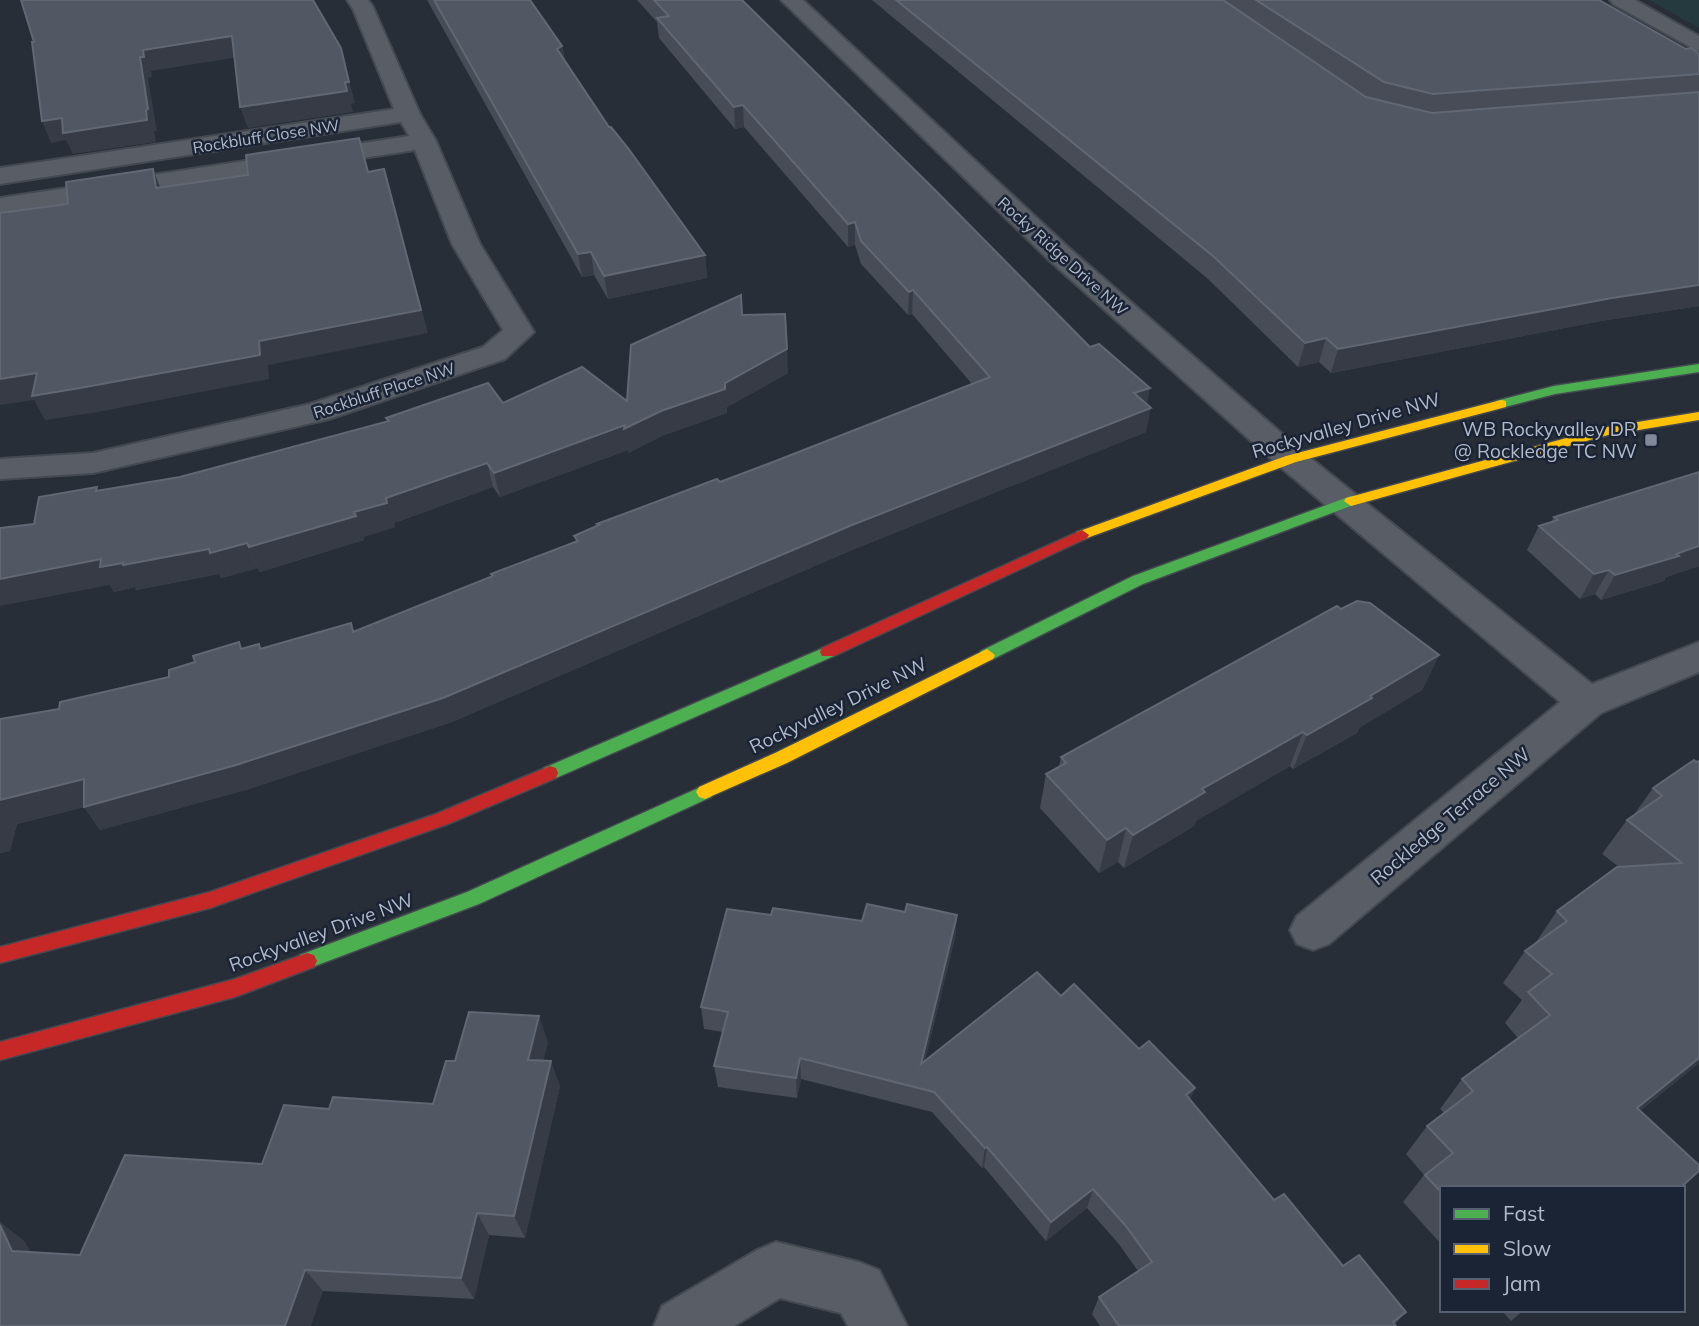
<svg xmlns="http://www.w3.org/2000/svg" width="1699" height="1326" viewBox="0 0 1699 1326" font-family="Mulish,sans-serif">
<rect width="100%" height="100%" fill="#282e38"/>
<!-- green -->
<polygon fill="#243a3f" points="1649,0 1699,0 1699,28"/>
<g fill="none" stroke-linecap="round" stroke-linejoin="round">
<!-- street casing -->
<g stroke="#444951" stroke-width="4">
<g id="street">
<polygon points="347,0 368,0 373,7 420,114 436,141 480,244 534,332 505,359 329,419 93,473 0,479 0,459 93,453 310,404 483,347 503,330 452,244 415,150 0,214 0,198 409,136 401,122 0,184 0,168 394,109 353,9"/>
<polygon points="781,0 803,0 1069,248 1303,452 1592,684 1699,642 1699,672 1601,713 1329,944 1313,950 1297,944 1290,930 1297,916 1560,702 1279,466 1049,260"/>
<polygon points="1610,0 1635,0 1699,36 1699,52 1613,4"/>
<polygon points="776,1242 859,1262 879,1270 907,1326 848,1326 841,1313 780,1298 734,1326 654,1326 662,1306 757,1250"/>
</g>
</g>
<!-- fast casing -->
<g stroke="#444951" stroke-width="3">
<g id="fast">
<polygon points="1699,364 1699,372 1555,394 1501,408 1495,404 1496,401 1554,386"/>
<polygon points="1351,496 1356,498 1358,501 1356,504 1143,584 993,659 987,661 979,655 981,651 1133,576"/>
<polygon points="828,646 836,652 834,656 556,778 544,778 542,773 544,768"/>
<polygon points="705,785 711,787 714,792 711,797 479,904 307,969 300,967 297,961 300,955 467,892"/>
</g>
</g>
<!-- slow casing -->
<g stroke="#444951" stroke-width="3">
<g id="slow">
<polygon points="1501,400 1506,401 1506,407 1296,462 1087,538 1082,540 1075,535 1077,532 1286,456"/>
<polygon points="1699,412 1699,420 1608,435 1351,506 1344,501 1346,498 1607,427"/>
<polygon points="987,649 995,655 993,659 787,763 705,799 699,797 696,792 699,787 775,753"/>
</g>
</g>
<!-- jam casing -->
<g stroke="#444951" stroke-width="3">
<g id="jam">
<polygon points="1082,530 1089,535 1087,538 834,656 822,656 820,652 822,648"/>
<polygon points="550,766 556,768 558,773 556,778 448,824 210,908 0,963 0,947 210,892 436,814"/>
<polygon points="307,953 314,955 317,961 314,967 235,997 0,1060 0,1042 235,979"/>
</g>
</g>
<!-- street -->
<use href="#street" fill="#585d66" fill-rule="evenodd"/>
<!-- fast -->
<use href="#fast" fill="#4caf50" fill-rule="evenodd"/>
<!-- slow -->
<use href="#slow" fill="#ffc107" fill-rule="evenodd"/>
<!-- jam -->
<use href="#jam" fill="#c62828" fill-rule="evenodd"/>
</g>
<!-- wall -->
<g fill="#474c57" fill-rule="evenodd">
<polygon points="427,0 530,0 562,46 565,60 609,127 705,255 707,278 608,299 594,275 582,277"/>
<polygon points="637,0 742,0 1147,404 1146,432 852,550 452,722 249,789 100,830 84,807 17,824 10,851 0,853 0,719 59,709 169,677 242,648 261,649 351,623 354,631 492,577 491,574 576,542 574,536 598,526 597,524 720,482 773,462 972,384 912,314 908,315 861,264 855,245 848,247 744,127 735,129 659,38 657,22"/>
<path d="M872 0H1599L1686 49 1699 54V306L1601 321 1331 373 1319 362 1298 367 1208 279ZM1263 27 1369 98 1366 97Z"/>
<polygon points="743,315 788,373 727,407 727,413 664,435 628,453 628,450 500,497 493,487 394,523 395,527 363,537 364,540 260,572 258,568 221,578 219,574 136,590 135,587 114,592 110,585 34,524 99,491 180,477 388,421 386,418 503,403 627,401"/>
<polygon points="1699,470 1699,566 1666,577 1664,581 1601,600 1595,594 1580,599 1527,550 1539,526 1551,522 1554,517 1698,472"/>
<polygon points="1341,609 1439,655 1422,690 1359,728 1357,733 1293,769 1290,766 1196,821 1194,826 1124,868 1118,862 1099,873 1040,808 1046,774 1059,766 1061,757"/>
<polygon points="1699,761 1699,1063 1640,1111 1442,1188 1442,1245 1403,1202 1424,1175 1406,1154 1427,1126 1444,1113 1440,1109 1462,1079 1518,1038 1505,1023 1522,1000 1503,983 1525,951 1534,945 1557,911 1619,867 1602,854 1627,820 1633,816 1653,788"/>
<polygon points="905,912 957,915 955,938 925,1060 1061,996 1139,1049 1195,1088 1190,1099 1274,1200 1343,1266 1406,1312 1395,1324 1396,1326 1100,1326 1092,1314 1099,1297 1138,1271 1118,1243 1087,1208 1046,1241 984,1167 982,1168 932,1112 801,1079 797,1098 718,1087 714,1066 723,1032 704,1029 701,1007 771,915 862,921"/>
<polygon points="548,1042 543,1060 560,1086 525,1238 489,1235 474,1299 323,1291 0,1326 0,1222 25,1242 30,1252 80,1255 262,1164 329,1109 433,1104 455,1061"/>
<polygon points="1501,1310 1524,1310 1511,1321"/>
</g>
<!-- shaded-wall -->
<g fill="#363b45">
<polygon points="232,36 239,57 151,71 152,77 148,78 157,131 154,131 156,142 73,154 66,140 51,143 42,121 140,57 143,50"/>
<polygon points="562,46 566,66 557,49"/>
<polygon points="341,48 355,103 351,104 353,112 248,128 240,107 345,82"/>
<polygon points="743,105 744,127 735,129 734,107"/>
<polygon points="153,169 162,192 156,188"/>
<polygon points="384,169 428,333 268,365 269,379 92,413 45,420 34,400 0,405 0,379 259,341"/>
<polygon points="855,222 855,245 848,247 848,224"/>
<polygon points="591,252 594,275 582,277 578,254"/>
<polygon points="705,255 707,278 608,299 604,276"/>
<polygon points="1699,285 1699,306 1601,321 1331,373 1338,349 1612,298"/>
<polygon points="913,290 912,314 908,315 909,292"/>
<polygon points="1326,338 1319,362 1298,367 1305,343"/>
<polygon points="787,349 788,373 727,407 727,413 664,435 628,453 628,450 500,497 494,473 661,411"/>
<polygon points="1150,388 1146,410 1151,408 1146,432 852,550 452,722 249,789 100,830 84,807 17,824 10,851 0,853 0,800"/>
<polygon points="487,463 493,487 394,523 395,527 363,537 364,540 260,572 249,547 354,512 386,498"/>
<polygon points="247,543 258,568 221,578 219,574 136,590 135,587 114,592 110,585 0,606 0,579 101,559 209,549"/>
<polygon points="1699,546 1699,566 1666,577 1664,581 1601,600 1615,575"/>
<polygon points="1609,570 1595,594 1580,599 1594,574"/>
<polygon points="1439,655 1422,690 1359,728 1357,733 1293,769 1307,735"/>
<polygon points="1303,732 1290,766 1196,821 1194,826 1124,868 1133,835 1202,789"/>
<polygon points="1126,828 1118,862 1099,873 1107,840"/>
<polygon points="957,915 955,938 919,1085 921,1064"/>
<polygon points="539,1016 548,1042 537,1085 528,1060"/>
<polygon points="800,1058 801,1079 797,1098 796,1078"/>
<polygon points="1699,1058 1699,1063 1608,1137 1637,1108"/>
<polygon points="551,1061 560,1086 525,1238 514,1216"/>
<polygon points="1195,1088 1186,1109 1186,1095"/>
<polygon points="987,1147 984,1167 982,1168 985,1148"/>
<polygon points="1093,1189 1087,1208 1046,1241 1051,1222"/>
<polygon points="477,1213 489,1235 474,1299 461,1278"/>
<polygon points="0,1222 25,1242 39,1272 12,1251 0,1225"/>
<polygon points="305,1270 323,1291 311,1326 285,1326"/>
</g>
<!-- building -->
<g fill="#525863" stroke="#616773" stroke-width="2">
<polygon points="21,0 313,0 341,48 349,82 345,82 347,91 240,107 232,36 143,50 144,57 140,57 148,109 146,110 147,120 63,133 62,118 42,121 32,42 34,42"/>
<polygon points="434,0 530,0 562,46 557,49 609,127 611,127 628,148 705,255 604,276 591,252 578,254"/>
<polygon points="654,0 742,0 934,189 1090,347 1099,344 1150,388 1134,393 1151,408 852,525 443,698 236,765 84,807 84,779 0,800 0,719 59,709 60,702 169,677 169,670 195,662 193,656 239,642 241,649 259,644 260,649 351,623 353,632 493,576 491,574 578,541 574,536 599,525 597,524 717,479 720,482 773,462 990,377 913,290 909,292 861,241 855,222 848,224 743,105 734,107 657,18 669,16"/>
<polygon points="896,0 1223,0 1366,97 1432,113 1699,92 1699,285 1612,298 1338,349 1326,338 1305,343 1213,256"/>
<polygon points="1256,0 1599,0 1686,49 1691,48 1699,54 1699,74 1433,94 1384,82"/>
<polygon points="359,138 368,172 384,169 421,310 259,341 260,355 80,388 32,396 37,373 0,379 0,213 68,204 66,182 153,169 156,188 248,175 246,155"/>
<polygon points="741,295 742,315 785,314 787,349 725,383 725,389 661,411 624,429 625,425 494,473 487,463 386,498 387,503 354,512 356,516 249,547 247,543 210,553 209,549 123,565 123,563 100,567 101,559 0,579 0,528 34,524 39,497 97,487 96,491 180,477 389,421 386,418 488,383 503,403 582,367 627,401 631,345"/>
<polygon points="1699,472 1699,546 1676,554 1679,556 1615,575 1609,570 1594,574 1539,526 1558,520 1554,517"/>
<polygon points="1357,601 1370,603 1439,655 1370,696 1372,698 1307,735 1303,732 1202,789 1205,792 1133,835 1126,828 1107,840 1046,774 1066,763 1061,757 1337,606 1341,609"/>
<polygon points="1694,760 1696,762 1699,761 1699,1058 1637,1108 1699,1165 1699,1171 1680,1188 1442,1188 1442,1193 1425,1175 1453,1153 1427,1126 1473,1091 1462,1079 1550,1015 1528,992 1552,974 1525,951 1567,921 1557,911 1617,867 1682,863 1627,820 1662,796 1653,788"/>
<polygon points="867,904 905,912 907,904 957,915 921,1064 1037,972 1061,996 1074,984 1139,1049 1149,1041 1195,1088 1186,1095 1274,1200 1284,1194 1343,1266 1359,1255 1406,1312 1393,1322 1396,1326 1119,1326 1099,1297 1152,1262 1125,1225 1093,1189 1051,1222 987,1147 985,1148 934,1092 800,1058 796,1078 714,1066 728,1012 701,1007 727,909 771,915 773,908 862,921"/>
<polygon points="469,1012 539,1016 528,1060 551,1061 514,1216 477,1213 461,1278 305,1270 285,1326 0,1326 0,1225 12,1251 80,1255 125,1155 262,1164 284,1105 329,1109 333,1097 433,1104 446,1061 455,1061"/>
</g>
<!-- markers -->
<rect fill="#818997" stroke="#1a2434" stroke-width="2.5" x="1644" y="433" width="14" height="14" rx="3.5"/>
<g text-anchor="middle" stroke-width="5" stroke-linejoin="round" paint-order="stroke">
<!-- far-street labels -->
<g font-size="16" fill="#b1baca" stroke="#1a2434">
<text transform="translate(266 136) rotate(-9)" y="6">Rockbluff Close NW</text>
<text transform="translate(1063 256) rotate(42)" y="6">Rocky Ridge Drive NW</text>
<text transform="translate(384 390) rotate(-18)" y="6">Rockbluff Place NW</text>
</g>
<!-- street labels -->
<g font-size="19" fill="#b1baca" stroke="#1a2434">
<text transform="translate(1346 425) rotate(-16)" y="7">Rockyvalley Drive NW</text>
<text transform="translate(838 705) rotate(-26)" y="7">Rockyvalley Drive NW</text>
<text transform="translate(1450 816) rotate(-40)" y="7">Rockledge Terrace NW</text>
<text transform="translate(321 932) rotate(-20)" y="7">Rockyvalley Drive NW</text>
</g>
<!-- poi labels -->
<g font-size="19" fill="#b1baca" stroke="#1a2434" text-anchor="end">
<text x="1637" y="436">WB Rockyvalley DR<tspan x="1637" dy="22">@ Rockledge TC NW</tspan></text>
</g>
</g>
<!-- legend -->
<rect x="1440" y="1186" width="245" height="126" fill="#1a2434" stroke="#566070" stroke-width="2"/>
<rect x="1454" y="1209" width="35" height="10" fill="#4caf50" stroke="#566070" stroke-width="2"/>
<text x="1503" y="1221" font-size="21" fill="#b1baca">Fast</text>
<rect x="1454" y="1244" width="35" height="10" fill="#ffc107" stroke="#566070" stroke-width="2"/>
<text x="1503" y="1256" font-size="21" fill="#b1baca">Slow</text>
<rect x="1454" y="1279" width="35" height="10" fill="#c62828" stroke="#566070" stroke-width="2"/>
<text x="1503" y="1291" font-size="21" fill="#b1baca">Jam</text>
</svg>
